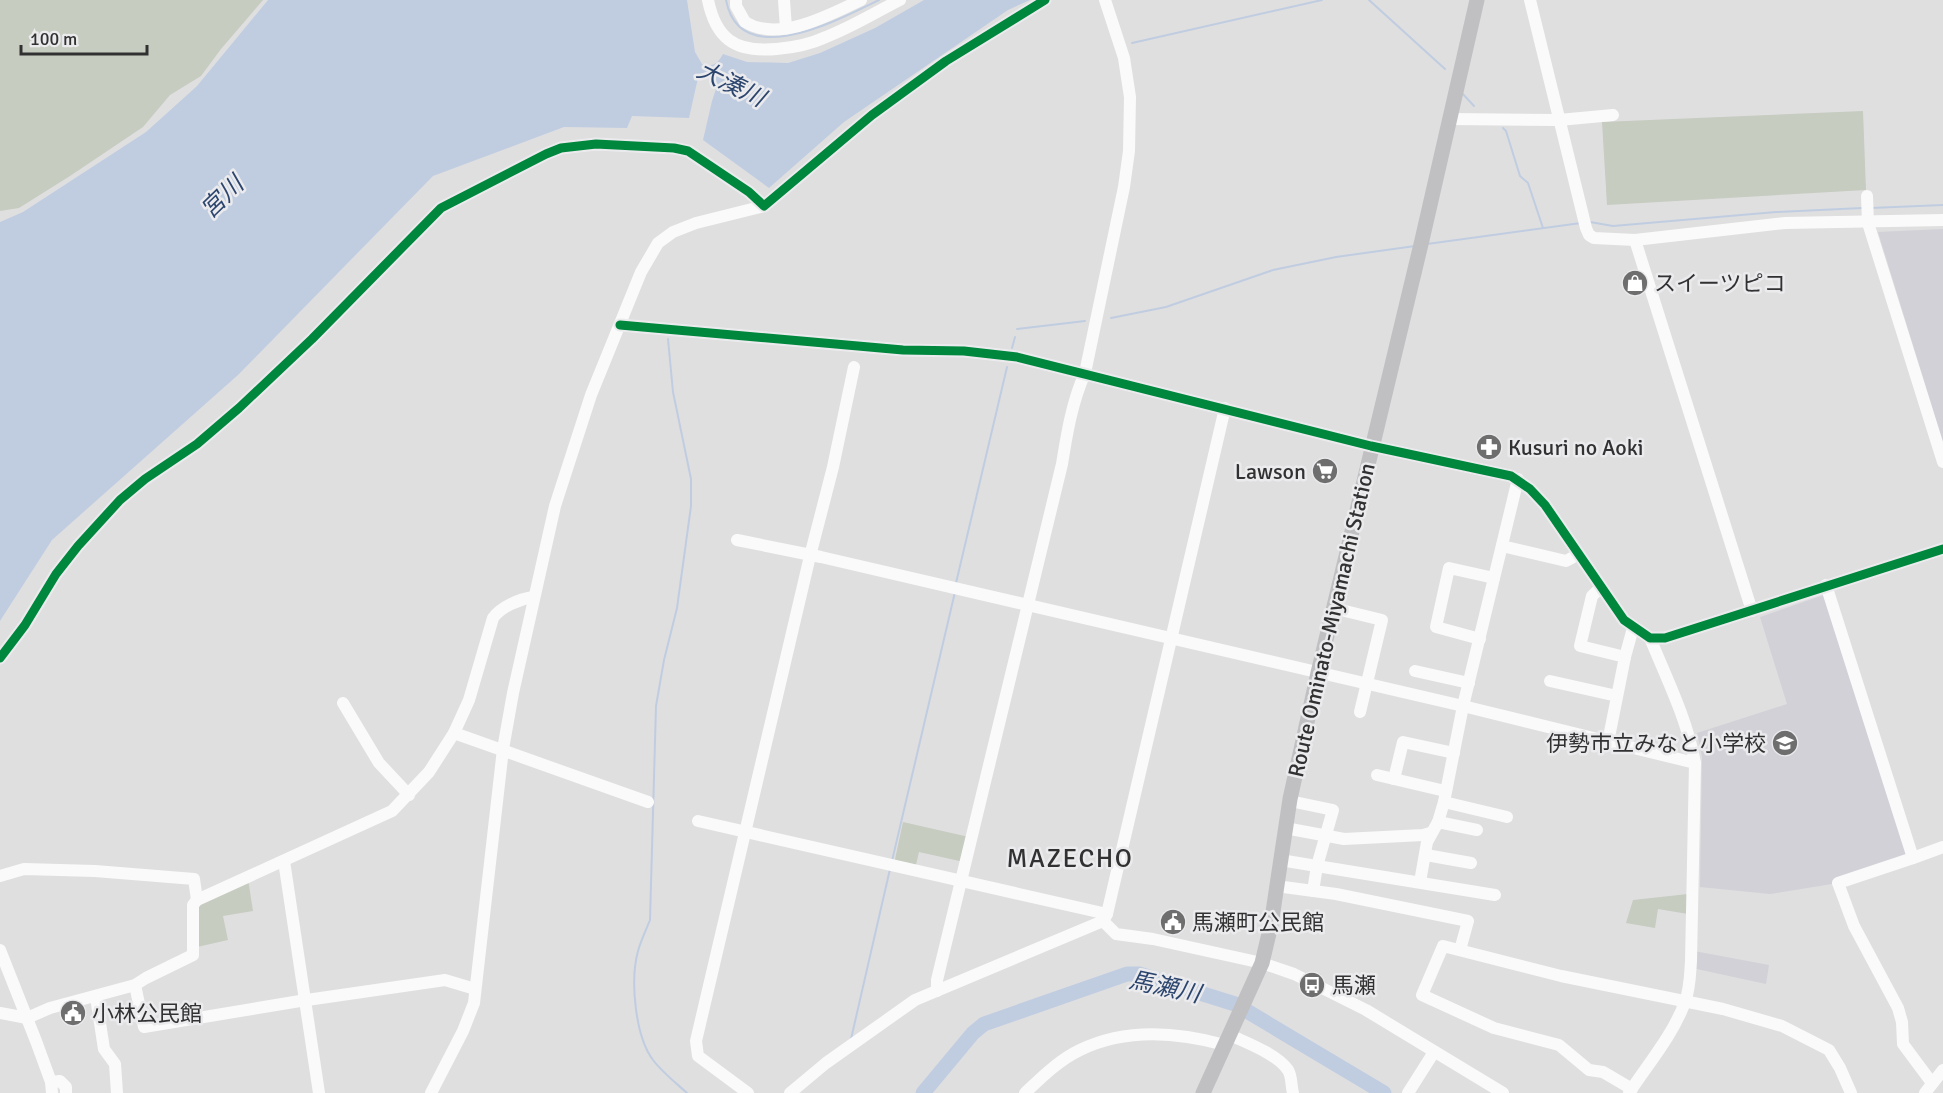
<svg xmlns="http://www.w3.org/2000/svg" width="1943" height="1093" viewBox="0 0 1943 1093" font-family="Signika,'Noto Sans JP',sans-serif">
<rect width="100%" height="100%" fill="#dfdfe0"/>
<!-- built -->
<g fill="#d1d1d7">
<polygon points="1943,229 1943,442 1878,232"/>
<polygon points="1824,595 1913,858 1838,883 1770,894 1700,887 1702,757 1697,733 1787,704 1760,617"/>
<polygon points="1694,951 1769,965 1766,984 1692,968"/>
</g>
<!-- green -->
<g fill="#c6ccc0">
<polygon points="0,0 263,0 221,49 201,76 170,95 143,127 70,176 19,208 0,211"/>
<polygon points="1863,111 1866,190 1607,205 1602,122"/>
<polygon points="903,822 969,837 964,862 919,852 915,869 894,864"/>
<polygon points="248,879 253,911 223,916 228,940 197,947 199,902"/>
<polygon points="1688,894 1688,914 1658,909 1655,928 1626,923 1633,900"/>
</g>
<!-- water -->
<path fill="#c0cde1" d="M268 0H687L695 52 702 64C714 67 717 64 723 54L747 62 788 63 820 53 875 28 924 0H1030L1008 10 844 122 769 188 703 140 712 101 717 86 709 78H698L689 118 632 116 627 128 564 127 433 176 238 375 52 540 0 621V222L23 212 146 132 197 86Z"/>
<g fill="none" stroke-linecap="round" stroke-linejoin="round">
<!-- stream -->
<g stroke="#c0cde1" stroke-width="2">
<path d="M726 0C740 73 840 19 879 0"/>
<polyline points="1369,0 1445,69"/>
<polyline points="1132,43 1322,0"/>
<polyline points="1461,92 1474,106"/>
<polyline points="1503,128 1506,131 1520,176 1528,183 1543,228"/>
<polyline points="1871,208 1943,205"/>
<polyline points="1590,222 1613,226 1776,212 1862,208"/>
<polyline points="1427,244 1581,223"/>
<polyline points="1111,318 1166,307 1273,270 1336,257 1415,246"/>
<polyline points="1017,329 1085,321"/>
<path d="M668 339 673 392 691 479V506L677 608 664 660 656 706 650 920C646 930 641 940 638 951 630 980 635 1036 653 1060 662 1072 676 1083 687 1093"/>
<polyline points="1012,348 1015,337"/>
<polyline points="956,583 1007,367"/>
<polyline points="892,861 955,592"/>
<polyline points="851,1039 890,869"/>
</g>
<!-- river -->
<polyline stroke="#c0cde1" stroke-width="15" points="923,1093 973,1033 984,1024 1127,974 1139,974 1235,1004 1384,1093"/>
<!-- minor -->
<g stroke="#fafafa" stroke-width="12">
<path d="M708 0C711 15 716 30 729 40 751 57 802 48 826 37 852 27 876 12 900 0"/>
<path d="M736 0V6L745 22C779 43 829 15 861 0"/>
<polyline points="784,0 786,28"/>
<polyline points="1530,0 1586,228 1589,235 1594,238 1635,240 1785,223 1943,220"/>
<polyline points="1449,119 1559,120 1613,115"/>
<polyline points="1867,196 1868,223 1943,462"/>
<polyline points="1635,240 1752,611"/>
<polyline points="620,325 903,350 964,351 1017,357 1371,446 1511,476 1530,489 1545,505 1624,620 1650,638 1665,638 1943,549"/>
<polyline points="737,540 821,557 1463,706 1695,763"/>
<polyline points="1502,546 1566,561 1579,554"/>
<polyline points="1826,585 1913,858 1838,883 1854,926 1898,1008 1902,1022 1903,1044 1932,1083"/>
<polyline points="1601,587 1592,596 1580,646 1625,657"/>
<polyline points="1333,608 1382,620 1360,712"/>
<polyline points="1480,639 1436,627 1449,568 1494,578"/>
<polyline points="0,658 25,625 56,574 78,546 120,500 145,479 197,444 239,408 312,339 441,208 546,154 561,148 596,144 674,148 688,151 749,192 764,206 872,115 946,61 1045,0"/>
<polyline points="1415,671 1469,683"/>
<polyline points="1550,681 1617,696"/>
<polyline points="343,703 379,763 409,795"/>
<polyline points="454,733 648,802"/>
<polyline points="1608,742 1625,657 1633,628"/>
<polyline points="1377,775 1394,779"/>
<polyline points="1445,791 1394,779 1403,742 1454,753"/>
<polyline points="1290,801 1333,810 1317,866 1313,891"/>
<polyline points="1444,802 1507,817"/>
<polyline points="698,821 1107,914"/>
<polyline points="1438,822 1477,830"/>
<polyline points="1285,828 1344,839 1423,835 1430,833"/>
<polyline points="1426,855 1471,863"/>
<polyline points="1913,858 1943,847"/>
<polyline points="1280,860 1495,895"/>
<polyline points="284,861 319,1093"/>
<polyline points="0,876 24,869 95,871 194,879 197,900"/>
<polyline points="1420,882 1427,842 1438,822 1444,802 1463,706 1518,479"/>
<polyline points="1276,886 1336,894 1468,921 1460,950"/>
<polyline points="1103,921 1116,934 1153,939 1262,963 1294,974 1366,1010 1503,1093"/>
<polyline points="0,950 36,1041 51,1082 52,1093"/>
<polyline points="135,985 144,1027 300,1001 445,980 475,989"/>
<path d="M937 991V980L1062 464C1067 433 1072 402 1085 373L1124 187 1129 151 1130 97 1124 58 1105 0"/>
<polyline points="96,997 104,1049 115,1064 117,1093"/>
<path d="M0 1013 27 1018 50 1008 135 985 146 978 193 955V905L197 900 392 811 429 772 454 733 469 700 493 618C501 607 519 599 533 597"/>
<path d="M1230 1035C1247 1043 1277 1054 1288 1070 1292 1076 1291 1086 1293 1093"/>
<polyline points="51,1082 60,1081 66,1087 66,1093"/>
<polyline points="1632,1089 1603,1072 1589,1070 1559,1045 1494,1028 1422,995 1443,946 1561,976 1723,1009 1782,1026 1829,1050 1840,1068 1851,1093"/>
<polyline points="431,1093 463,1031 474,1003 503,749 513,693 555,506 591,395 641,272 658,243 673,232 696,223 764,206"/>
<polyline points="748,1093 698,1056 696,1041 810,556 833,467 854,367"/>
<polyline points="790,1093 826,1063 915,1000 1103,921 1107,914 1225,408"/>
<path d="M1025 1093C1042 1077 1059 1060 1080 1050 1125 1028 1178 1032 1225 1045"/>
<polyline points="1408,1093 1434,1052"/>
<path d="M1629 1093C1648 1064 1673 1035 1685 1002 1690 989 1690 975 1691 961L1695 763C1687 719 1667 679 1650 638"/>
<polyline points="1925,1093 1943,1070"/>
</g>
<!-- major -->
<polyline stroke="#c0bfc2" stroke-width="15" points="1203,1093 1262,963 1271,925 1290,799 1318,673 1422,240 1477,0"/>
<!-- cycleway casing -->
<g stroke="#ebebee" stroke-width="13">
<g id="cycleway">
<polyline points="620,325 903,350 964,351 1017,357 1371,446 1511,476 1530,489 1545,505 1624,620 1650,638 1665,638 1943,549"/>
<polyline points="0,658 25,625 56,574 78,546 120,500 145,479 197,444 239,408 312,339 441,208 546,154 561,148 596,144 674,148 688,151 749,192 764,206 872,115 946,61 1045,0"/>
</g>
</g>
<!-- cycleway -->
<use href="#cycleway" stroke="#00873e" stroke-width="9"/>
</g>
<!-- icons -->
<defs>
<g id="shop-disc" transform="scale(1.35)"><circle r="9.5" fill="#6e6e6f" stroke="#ebebee"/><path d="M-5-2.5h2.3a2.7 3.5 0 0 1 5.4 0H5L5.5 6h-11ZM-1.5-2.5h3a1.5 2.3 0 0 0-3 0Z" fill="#fff"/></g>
<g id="pharmacy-disc" transform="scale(1.35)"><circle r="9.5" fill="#6e6e6f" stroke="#ebebee"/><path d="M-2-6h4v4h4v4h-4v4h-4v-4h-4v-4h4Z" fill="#fff"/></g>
<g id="supermarket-disc" transform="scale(1.35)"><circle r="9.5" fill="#6e6e6f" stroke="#ebebee"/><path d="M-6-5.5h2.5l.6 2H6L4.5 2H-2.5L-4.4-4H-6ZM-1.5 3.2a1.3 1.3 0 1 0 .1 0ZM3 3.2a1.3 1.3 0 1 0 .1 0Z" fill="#fff"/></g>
<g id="school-disc" transform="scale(1.35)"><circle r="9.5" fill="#6e6e6f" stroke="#ebebee"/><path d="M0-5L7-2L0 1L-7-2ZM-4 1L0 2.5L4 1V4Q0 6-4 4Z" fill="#fff"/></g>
<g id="civic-disc" transform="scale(1.35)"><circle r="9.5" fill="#6e6e6f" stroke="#ebebee"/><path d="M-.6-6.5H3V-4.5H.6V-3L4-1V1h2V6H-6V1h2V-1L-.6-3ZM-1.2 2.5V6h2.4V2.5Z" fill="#fff"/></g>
<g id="bus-disc" transform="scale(1.35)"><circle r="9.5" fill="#6e6e6f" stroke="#ebebee"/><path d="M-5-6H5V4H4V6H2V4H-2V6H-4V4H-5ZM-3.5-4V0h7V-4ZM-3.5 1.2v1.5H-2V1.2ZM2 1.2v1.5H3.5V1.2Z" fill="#fff"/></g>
</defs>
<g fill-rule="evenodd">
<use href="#shop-disc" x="1635" y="283"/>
<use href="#pharmacy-disc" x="1489" y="447"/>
<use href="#supermarket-disc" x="1325" y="471"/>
<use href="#school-disc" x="1785" y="743"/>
<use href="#civic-disc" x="1173" y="922"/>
<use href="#bus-disc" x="1312" y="985"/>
<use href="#civic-disc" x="73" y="1013"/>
</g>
<g text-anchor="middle" stroke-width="5" stroke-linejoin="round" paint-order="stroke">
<!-- poi labels -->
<g font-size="22" fill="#313132" stroke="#ebebee" text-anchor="start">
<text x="1654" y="291">スイーツピコ</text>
<text x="1508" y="455">Kusuri no Aoki</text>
<text x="1306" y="479" text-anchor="end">Lawson</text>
<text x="1766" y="751" text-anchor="end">伊勢市立みなと小学校</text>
<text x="1192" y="930">馬瀬町公民館</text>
<text x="1332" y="993">馬瀬</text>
<text x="92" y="1021">小林公民館</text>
</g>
<!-- street labels -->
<g font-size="22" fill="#313132" stroke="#ebebee">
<text transform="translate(1331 620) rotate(-77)" y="8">Route Ominato-Miyamachi Station</text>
</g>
<!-- water labels -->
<g font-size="24" font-style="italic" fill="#2c456e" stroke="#ebebee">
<text transform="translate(731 84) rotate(26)" y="8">大湊川</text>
<text transform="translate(222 197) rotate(-44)" y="8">宮川</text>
<text transform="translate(1165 987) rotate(12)" y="8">馬瀬川</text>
</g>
<!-- quarter labels -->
<g font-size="26" letter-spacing="1.5" fill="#313132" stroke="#ebebee">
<text x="1070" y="867">MAZECHO</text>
</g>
</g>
<!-- scale -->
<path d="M21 45v9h126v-9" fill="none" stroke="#313132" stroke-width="3"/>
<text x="30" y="45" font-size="18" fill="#313132" stroke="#ebebee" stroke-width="4.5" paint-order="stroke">100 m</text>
</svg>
